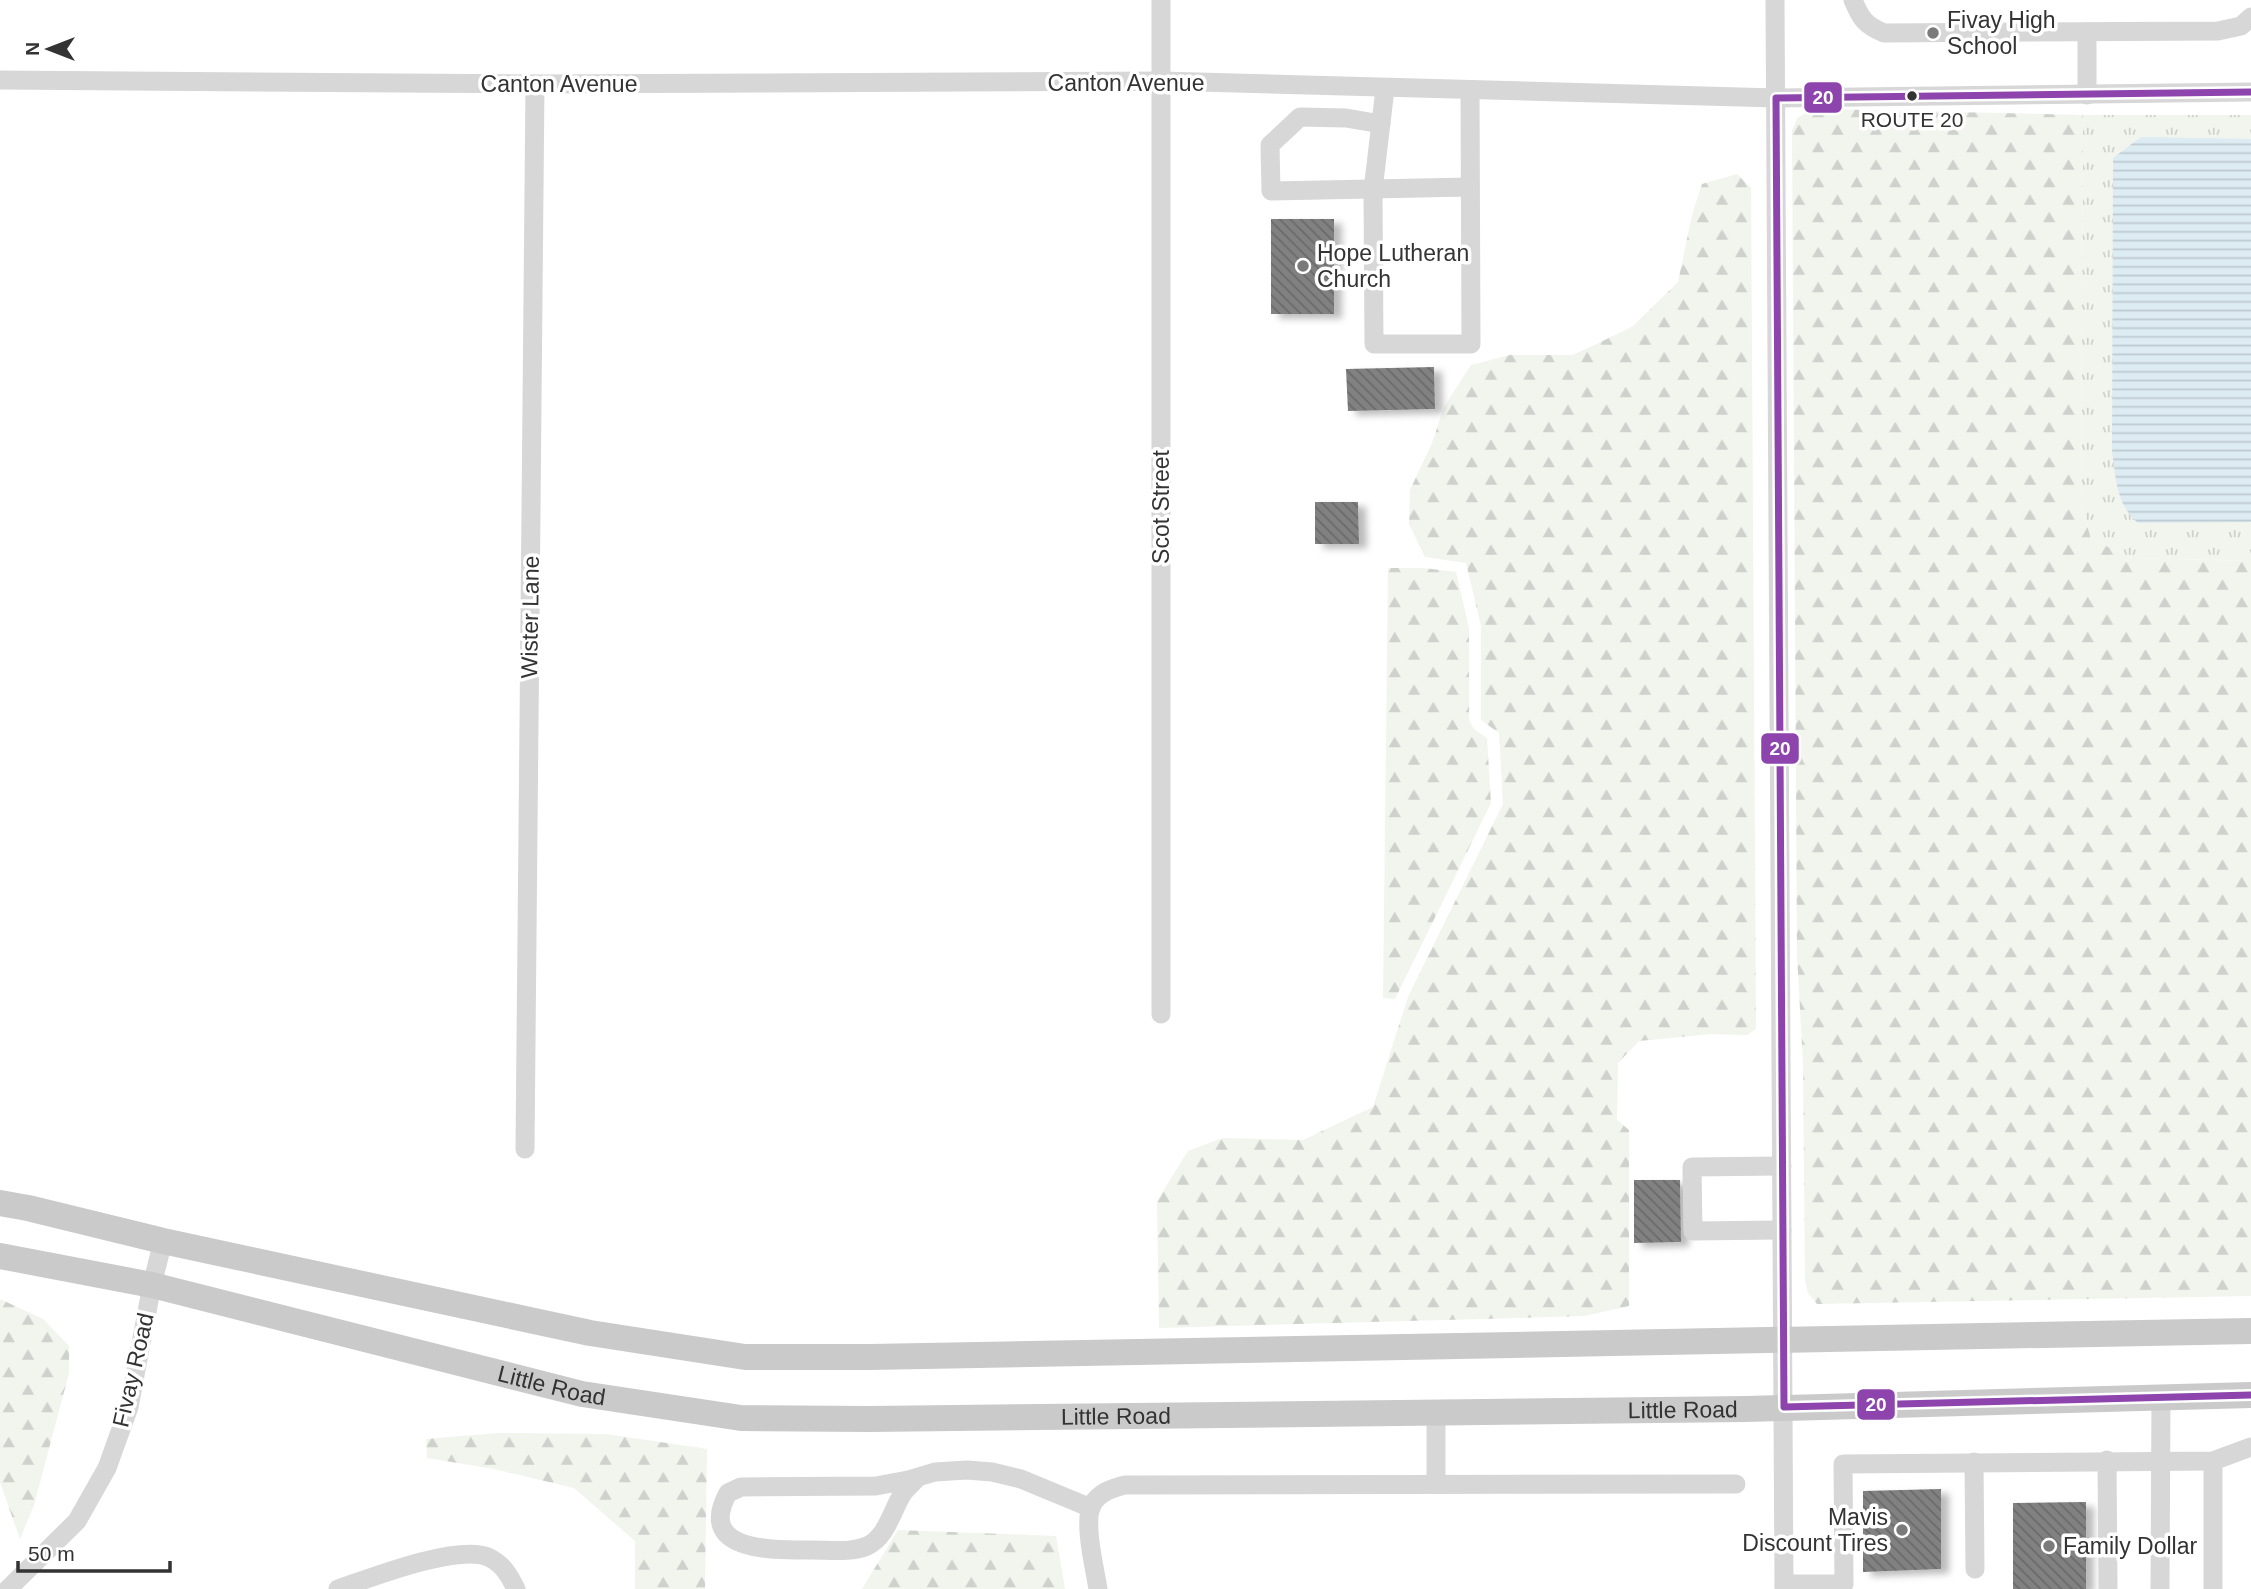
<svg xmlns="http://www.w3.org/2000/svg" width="2251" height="1589" viewBox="0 0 2251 1589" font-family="Helvetica,sans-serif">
<defs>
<pattern id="grass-tufts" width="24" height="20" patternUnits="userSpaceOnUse" patternTransform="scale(1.75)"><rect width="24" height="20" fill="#f1f5ed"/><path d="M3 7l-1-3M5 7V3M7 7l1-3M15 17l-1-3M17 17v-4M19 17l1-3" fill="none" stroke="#cfd2cc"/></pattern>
<pattern id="forest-firs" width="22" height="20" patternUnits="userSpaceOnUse" patternTransform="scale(1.75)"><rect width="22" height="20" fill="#f1f5ed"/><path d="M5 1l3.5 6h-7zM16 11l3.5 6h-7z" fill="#cfd2cc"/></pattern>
<pattern id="water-rules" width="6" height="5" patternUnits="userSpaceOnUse" patternTransform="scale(1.75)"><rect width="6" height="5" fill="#ddebf3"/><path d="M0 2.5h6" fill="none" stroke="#becad1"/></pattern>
<pattern id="building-back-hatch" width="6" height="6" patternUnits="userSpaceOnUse" patternTransform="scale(1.75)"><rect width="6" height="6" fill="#818181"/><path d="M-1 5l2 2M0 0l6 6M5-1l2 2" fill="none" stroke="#6a6a6a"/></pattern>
<filter id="shadow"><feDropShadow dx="8" dy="4.5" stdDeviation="3.5" flood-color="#0004"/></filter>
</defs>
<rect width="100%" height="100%" fill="#fff"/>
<!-- grass -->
<polygon fill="url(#grass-tufts)" points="2083,115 2251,115 2251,561 2132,558 2091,539 2081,504"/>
<!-- forest -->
<g fill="url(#forest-firs)">
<polygon points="1823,109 2083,115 2081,504 2091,539 2132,558 2251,561 2251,1296 1817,1304 1808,1293 1805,1281 1803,1063 1797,955 1792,131 1797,118 1806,113"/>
<polygon points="1737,174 1751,188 1756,1029 1747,1035 1711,1034 1639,1041 1618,1063 1617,1120 1629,1130 1629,1306 1584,1316 1159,1328 1157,1201 1188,1151 1223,1138 1303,1140 1373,1107 1408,997 1503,804 1499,733 1481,720 1481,626 1466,563 1425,557 1409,524 1410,490 1432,443 1444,407 1471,365 1510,355 1573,355 1632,327 1678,282 1692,215 1702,184"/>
<polygon points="1388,568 1424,568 1456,572 1469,628 1469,720 1474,729 1487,738 1491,803 1395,999 1383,998"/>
<polygon points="0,1299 43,1319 69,1346 69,1373 34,1505 20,1539 0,1482"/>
<polygon points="498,1433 606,1434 707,1449 705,1589 635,1589 635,1541 574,1488 494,1469 427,1458 426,1439"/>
<polygon points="898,1530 1056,1536 1065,1589 862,1589"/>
</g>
<!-- water -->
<path fill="url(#water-rules)" d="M2141 137 2251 139V522L2138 523C2116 504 2116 479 2112 451L2113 158Z"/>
<!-- building -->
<g fill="url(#building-back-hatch)" filter="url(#shadow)">
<rect x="1271" y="219" width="63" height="95"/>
<polygon points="1434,367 1435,409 1348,411 1346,369"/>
<polygon points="1315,502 1358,502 1359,544 1315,544"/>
<polygon points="1634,1180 1680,1180 1681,1242 1634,1243"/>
<polygon points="1941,1489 1941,1569 1863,1572 1863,1491"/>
<polygon points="2086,1502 2086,1589 2013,1589 2013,1503"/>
</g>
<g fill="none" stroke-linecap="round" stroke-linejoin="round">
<!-- minor -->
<g stroke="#d7d7d7" stroke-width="19">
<polyline points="1775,0 1784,1589"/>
<path d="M1853 0C1861 19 1865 25 1884 33L2218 31 2241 26 2251 17"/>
<polyline points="0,80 535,84 1161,81 1776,98 2251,92"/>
<polyline points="1385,89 1373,190 1374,344 1471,344 1470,90"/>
<polyline points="2087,95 2087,32"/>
<polyline points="1381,124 1346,118 1300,117 1270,145 1271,191 1470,187"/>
<polyline points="1161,1014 1161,0"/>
<polyline points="525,1149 535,84"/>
<polyline points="1782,1166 1692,1167 1693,1231 1782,1230"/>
<polyline points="1436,1413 1436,1484"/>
<polyline points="2107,1460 2108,1589"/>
<polyline points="2213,1461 2213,1589"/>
<polyline points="1974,1462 1975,1569"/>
<path d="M918 1477C913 1483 907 1488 903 1493 892 1510 887 1537 867 1546 851 1553 830 1550 813 1550 776 1550 695 1553 728 1493L741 1487 876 1486 908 1480 935 1472 967 1470 992 1472 1021 1479 1091 1508"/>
<polyline points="1784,1584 1844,1584 1843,1464 2213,1461 2251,1447"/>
<polyline points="8,1589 77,1521 107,1468 129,1407 152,1285 163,1241"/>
<path d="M338 1589C370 1578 457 1544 488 1557 503 1564 509 1575 516 1589"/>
<path d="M1098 1589C1095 1569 1083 1522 1092 1505 1099 1492 1113 1488 1125 1485L1736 1484"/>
<polyline points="2160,1589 2161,1397"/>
</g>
<!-- major -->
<g stroke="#cacaca" stroke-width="26">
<polyline points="0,1203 28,1208 163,1241 590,1333 745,1357 870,1357 2251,1331"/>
<path id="s1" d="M0 1256 152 1285 582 1394 741 1418 870 1419 1747 1409 2251 1395"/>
</g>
<!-- bus-1 casing -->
<g stroke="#fff" stroke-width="12">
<polyline id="bus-1" points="2251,92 1776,98 1784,1407 2251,1395"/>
</g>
<!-- bus-1 -->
<use href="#bus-1" stroke="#8e44ad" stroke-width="7"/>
</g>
<!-- markers -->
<g fill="#7a7a7a" stroke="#fff" stroke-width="2.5">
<circle cx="1933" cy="33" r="7"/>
<circle cx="1303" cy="266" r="7"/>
<circle cx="1902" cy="1530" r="7"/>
<circle cx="2049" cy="1546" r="7"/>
</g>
<circle fill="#333" stroke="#fff" stroke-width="2.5" cx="1912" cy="96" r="6"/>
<g text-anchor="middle" stroke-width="7" stroke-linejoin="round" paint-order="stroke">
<!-- bus labels -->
<g font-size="21" fill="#333" stroke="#fff">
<text x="1912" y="127">ROUTE 20</text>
</g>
<!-- poi labels -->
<g font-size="23" fill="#333" stroke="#fff" text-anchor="start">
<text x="1947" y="28">Fivay High<tspan x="1947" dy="26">School</tspan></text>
<text x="1317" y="261">Hope Lutheran<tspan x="1317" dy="26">Church</tspan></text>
<text x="1888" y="1525" text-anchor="end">Mavis<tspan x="1888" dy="26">Discount Tires</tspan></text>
<text x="2063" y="1554">Family Dollar</text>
</g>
<!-- street labels -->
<g font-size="23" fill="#333" stroke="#fff">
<text x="1126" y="91">Canton Avenue</text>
<text x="559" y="92">Canton Avenue</text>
<text transform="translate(1161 507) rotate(-90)" y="8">Scot Street</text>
<text transform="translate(530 617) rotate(-89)" y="8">Wister Lane</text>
<text transform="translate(133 1370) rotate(-77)" y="8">Fivay Road</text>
<text dy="8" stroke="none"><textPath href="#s1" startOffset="567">Little Road</textPath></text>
<text dy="8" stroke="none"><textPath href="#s1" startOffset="1701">Little Road</textPath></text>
<text dy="8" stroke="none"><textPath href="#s1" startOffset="1134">Little Road</textPath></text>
</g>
</g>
<g stroke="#fff" stroke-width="2.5">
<rect x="1803" y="81" width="40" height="33" rx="7" fill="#8e44ad"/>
<rect x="1760" y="732" width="40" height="33" rx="7" fill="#8e44ad"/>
<rect x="1856" y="1388" width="40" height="33" rx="7" fill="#8e44ad"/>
</g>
<g font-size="19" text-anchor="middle" font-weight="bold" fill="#fff">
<text x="1823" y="104">20</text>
<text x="1780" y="755">20</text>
<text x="1876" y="1411">20</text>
</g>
<!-- north arrow -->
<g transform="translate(49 49) rotate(270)" stroke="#ffffff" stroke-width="5" paint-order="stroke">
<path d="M0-5L12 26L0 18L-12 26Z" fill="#333333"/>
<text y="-10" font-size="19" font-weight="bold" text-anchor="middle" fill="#333333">N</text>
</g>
<!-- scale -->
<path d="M18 1561v10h152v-10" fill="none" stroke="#333333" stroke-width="3.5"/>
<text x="28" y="1561" font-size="21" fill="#333333" stroke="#ffffff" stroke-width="5" paint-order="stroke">50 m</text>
</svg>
